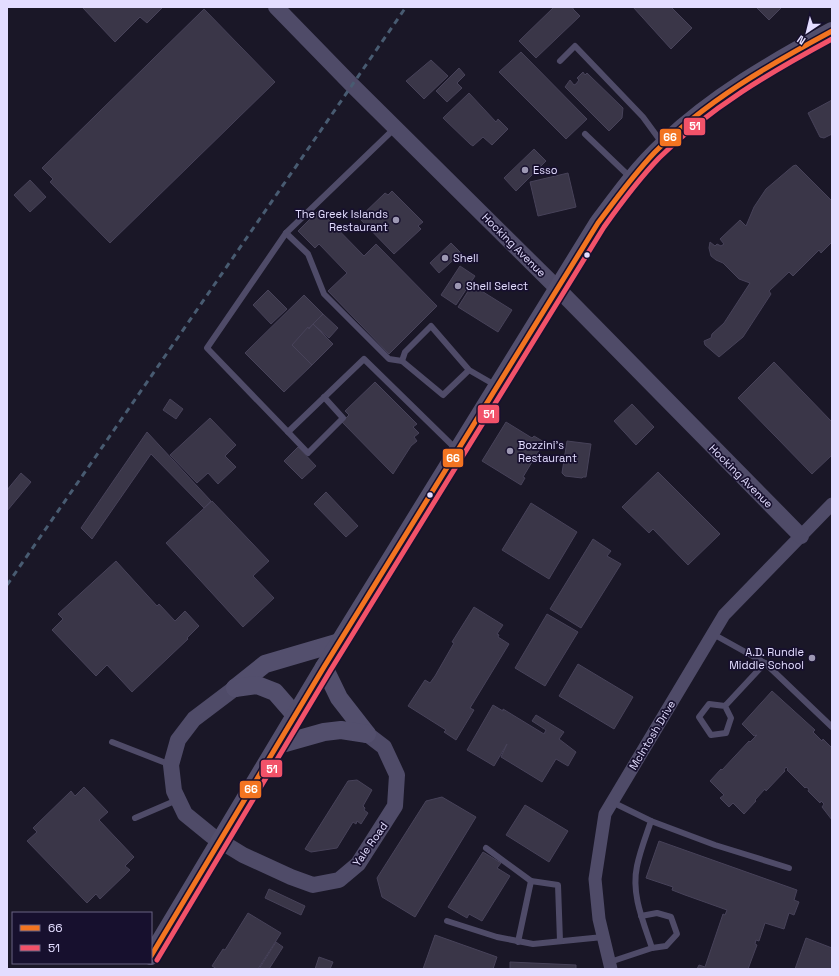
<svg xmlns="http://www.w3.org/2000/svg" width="839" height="976" viewBox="0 0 839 976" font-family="'Space Grotesk',sans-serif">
<rect width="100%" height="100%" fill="#1a1727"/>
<!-- building -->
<g fill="#3a3648" stroke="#474259">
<polygon points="84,7 163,7 147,23 140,17 115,42 83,8"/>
<polygon points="554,7 573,7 573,9 580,16 536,58 519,41"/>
<polygon points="633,7 671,7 692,28 671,49"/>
<polygon points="756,7 782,7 769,20"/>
<polygon points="204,9 275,82 110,243 50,182 53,179 42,168"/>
<polygon points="521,52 587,119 566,139 499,72"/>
<polygon points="431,60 448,76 424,99 406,81"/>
<polygon points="459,68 465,75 457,83 462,88 447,102 436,91"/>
<polygon points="583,72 585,75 587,73 623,108 622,118 609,131 565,87 570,80 574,85 576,84 579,80 577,78"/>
<polygon points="469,93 496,122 498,119 508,129 492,145 483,137 473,146 470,144 443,118"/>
<polygon points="832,100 832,134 824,138 820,137 808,113"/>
<polygon points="534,149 546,161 516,191 504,178"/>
<polygon points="796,165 832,201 832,242 821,253 819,250 793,276 789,272 769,291 771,294 743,337 719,357 705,345 704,341 711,338 712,334 724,323 750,283 739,279 723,263 716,260 711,256 709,248 710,242 715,246 717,244 721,246 724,244 720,239 740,220 746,226 754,207 766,189 793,166"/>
<polygon points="568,173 576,207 538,216 530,182"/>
<polygon points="30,180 46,197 30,212 14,195"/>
<polygon points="392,191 423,222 418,226 421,229 394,254 359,218 385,193 388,195"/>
<polygon points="319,210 364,256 376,244 437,306 389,354 328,291 347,273 319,244 315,248 298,231"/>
<polygon points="451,243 461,253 439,273 430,263"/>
<polygon points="460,266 475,276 456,305 441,295"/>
<polygon points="472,285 512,310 498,332 458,307"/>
<polygon points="268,290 287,309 271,324 253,305"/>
<polygon points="304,295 323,314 292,345 312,365 284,392 245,353"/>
<polygon points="323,314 338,328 329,338 313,324"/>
<polygon points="313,324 333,344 312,365 292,345 308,327 309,329"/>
<polygon points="774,362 832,422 832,455 812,474 738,398"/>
<polygon points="375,382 417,424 413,427 419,433 414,437 417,441 411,446 393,474 342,422 349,415 345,411"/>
<polygon points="170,399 183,409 176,419 163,410"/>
<polygon points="632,404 654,427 636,445 614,421"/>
<polygon points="210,418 236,445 225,456 236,467 218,484 208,473 197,483 170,455"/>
<polygon points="506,422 532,438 534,436 544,442 523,477 525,478 521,485 482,461"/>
<polygon points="147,432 211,501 204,508 151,454 92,539 81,528"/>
<polygon points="567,441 591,444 586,477 583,477 582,478 565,476 562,473"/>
<polygon points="298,447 316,466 302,479 284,461"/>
<polygon points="658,472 720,534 688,565 653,529 649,533 622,507"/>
<polygon points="21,473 31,482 7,511 7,490"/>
<polygon points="326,492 358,526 346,537 314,504"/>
<polygon points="212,501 269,561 253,576 274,598 243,627 166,543"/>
<polygon points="531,503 577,532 549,579 502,550"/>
<polygon points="593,539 611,551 607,556 621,564 581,628 550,609"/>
<polygon points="116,561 157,606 159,604 175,621 185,611 199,626 187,638 188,639 132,692 107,665 96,676 52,630 63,619 58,614"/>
<polygon points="474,607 503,625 497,634 499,635 498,637 509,644 470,708 474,710 456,740 444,732 446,730 408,706 425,680 430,683 435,676 454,643 452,642"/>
<polygon points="547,614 578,632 545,686 515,668"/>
<polygon points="578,664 633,697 614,729 559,696"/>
<polygon points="772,691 815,730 813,732 822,741 823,739 832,748 832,820 822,807 824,804 821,801 820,803 808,791 809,789 806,787 805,788 787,770 788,769 786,767 784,770 785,771 766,791 765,789 755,800 756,801 744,814 733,803 729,807 720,798 724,795 710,781 721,769 722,770 749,741 750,742 757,735 754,736 742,724"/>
<polygon points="493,705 503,711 503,709 544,734 546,730 532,721 536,715 564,732 559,739 576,752 568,766 556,759 542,782 501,757 507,744 494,766 467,750"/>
<polygon points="357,780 372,790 363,806 365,808 364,810 368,813 361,824 357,821 356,824 353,822 337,848 311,852 305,849 348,781"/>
<polygon points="84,787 108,812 99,820 134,857 125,866 130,870 100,899 96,894 87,903 27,841 37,832 33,828 71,791 75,796"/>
<polygon points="442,797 476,817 415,917 382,897 377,878 426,801"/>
<polygon points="525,805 568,831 549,862 506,835"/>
<polygon points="659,841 797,890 794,900 799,902 794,915 789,913 784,929 765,923 759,941 756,940 755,944 757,945 748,969 697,969 699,965 705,967 723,914 725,915 727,910 685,895 672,890 673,887 646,878"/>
<polygon points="483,852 501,863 497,868 510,876 482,921 469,914 467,918 448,907"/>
<polygon points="269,889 305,906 301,915 265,898"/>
<polygon points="248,913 281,933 258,969 217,969 212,966 223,949 225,950"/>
<polygon points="435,935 497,957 493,969 423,969"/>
<polygon points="806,938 832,948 832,969 795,969"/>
<polygon points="276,942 283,947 269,969 259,969"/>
<polygon points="319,957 333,962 330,969 315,969"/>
<polygon points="510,962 576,965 576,969 510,969"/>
</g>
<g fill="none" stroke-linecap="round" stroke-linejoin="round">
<!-- service -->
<g stroke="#4f4b68" stroke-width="6">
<polyline points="560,61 575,46 643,117 662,143"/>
<polyline points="395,128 286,233 308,254 324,294 389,359 402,361"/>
<polyline points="585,134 631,178"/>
<polyline points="286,233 207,348 288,432 364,359 456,449"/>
<polyline points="469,370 431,326 405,352 402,361 443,395 469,370 495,385"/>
<polyline points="288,432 308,453 343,418 324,397"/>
<polyline points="713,634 765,663 832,727"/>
<polyline points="725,706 709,704 699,717 711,735 726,733 731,718 725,706 765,663"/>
<polyline points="112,742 171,765"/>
<polyline points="135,818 177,800"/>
<polyline points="651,821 715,845 789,868"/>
<polyline points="486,848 531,881"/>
<polyline points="641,916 657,913 671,917 677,934 666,946 652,948"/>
<polyline points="447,921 497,937 533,944 603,937"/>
<polyline points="518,942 531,881 558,885 560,941"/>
<path d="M610 962 652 948C643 921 631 894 637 866 640 851 646 836 651 821L612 802"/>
</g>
<!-- minor -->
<polyline stroke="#4f4b68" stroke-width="13" points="611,969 599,919 595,879 605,814 724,615 832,504"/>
<!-- tertiary -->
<g stroke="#4f4b68" stroke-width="16">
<polyline points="276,7 352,85 557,288 801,536"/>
<polyline points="235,688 194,719 178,740 171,765 174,791 185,814 212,836 243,855 291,877 313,885 339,880 358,864 395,806 397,775 384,747 367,734"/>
</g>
<!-- secondary -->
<g stroke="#534f6d" stroke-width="18">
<polyline points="324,667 339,698 367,734"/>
<polyline points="235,688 265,664 340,642"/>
<polyline points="235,688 257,685 275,692 295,715"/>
<polyline points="278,745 324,732 341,730 367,734"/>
<path d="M151 956 324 667 598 223C618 196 639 167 664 144 714 97 772 63 832 31"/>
</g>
<!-- rail -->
<polyline stroke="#485b71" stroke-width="3" stroke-dasharray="6 5" stroke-linecap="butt" points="7,585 406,7"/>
<!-- bus-1 casing -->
<g stroke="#17102e" stroke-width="8">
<path id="bus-1" d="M151 956 324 667 598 223C616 199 634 174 655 152 706 101 769 65 832 31"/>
</g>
<!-- bus-2 casing -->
<g stroke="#17102e" stroke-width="8">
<path id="bus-2" d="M157 960 330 671 604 227C621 203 639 179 659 158 709 108 771 72 832 39"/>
</g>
<!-- bus-1 -->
<use href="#bus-1" stroke="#f37421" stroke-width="5"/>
<!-- bus-2 -->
<use href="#bus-2" stroke="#f25269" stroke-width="5"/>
</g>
<!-- markers -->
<g fill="#9d98b3" stroke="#17102e" stroke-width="1.5">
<circle cx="525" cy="170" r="4"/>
<circle cx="396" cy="220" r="4"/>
<circle cx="445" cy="258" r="4"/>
<circle cx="458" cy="286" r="4"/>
<circle cx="510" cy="451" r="4"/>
<circle cx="812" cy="658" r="4"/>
</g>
<g fill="#e3ddff" stroke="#17102e" stroke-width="1.5">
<circle cx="587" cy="255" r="3.5"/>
<circle cx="430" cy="495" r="3.5"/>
</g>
<g text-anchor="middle" stroke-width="3.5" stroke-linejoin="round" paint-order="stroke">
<!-- poi labels -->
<g font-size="11" fill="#e3ddff" stroke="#17102e" text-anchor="start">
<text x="533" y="174">Esso</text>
<text x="388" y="218" text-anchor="end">The Greek Islands<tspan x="388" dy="13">Restaurant</tspan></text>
<text x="453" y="262">Shell</text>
<text x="466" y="290">Shell Select</text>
<text x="518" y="449">Bozzini's<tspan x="518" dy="13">Restaurant</tspan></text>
<text x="804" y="656" text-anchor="end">A.D. Rundle<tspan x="804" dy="13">Middle School</tspan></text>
</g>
<!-- street labels -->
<g font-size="11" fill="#e3ddff" stroke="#17102e">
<text transform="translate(514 245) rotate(45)" y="4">Hocking Avenue</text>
<text transform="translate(741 476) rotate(45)" y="4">Hocking Avenue</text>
<text transform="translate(652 735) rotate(-59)" y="4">McIntosh Drive</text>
<text transform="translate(370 844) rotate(-55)" y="4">Yale Road</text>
</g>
</g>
<g stroke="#17102e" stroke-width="1.5">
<rect x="683" y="117" width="23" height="19" rx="4" fill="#f25269"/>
<rect x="659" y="128" width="23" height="19" rx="4" fill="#f37421"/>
<rect x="477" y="404" width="23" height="20" rx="4" fill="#f25269"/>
<rect x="442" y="448" width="22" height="20" rx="4" fill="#f37421"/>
<rect x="260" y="759" width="23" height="19" rx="4" fill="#f25269"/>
<rect x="239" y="780" width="23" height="19" rx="4" fill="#f37421"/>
</g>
<g font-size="11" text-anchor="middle" font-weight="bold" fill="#fff">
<text x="695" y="130">51</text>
<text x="670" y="141">66</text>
<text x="489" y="418">51</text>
<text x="453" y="462">66</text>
<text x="272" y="773">51</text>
<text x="251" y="793">66</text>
</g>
<!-- border -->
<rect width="839" height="976" fill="none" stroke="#e3ddff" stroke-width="16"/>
<!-- legend -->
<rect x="12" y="912" width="140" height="52" fill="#17102e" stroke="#696282"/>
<rect x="20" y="925" width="20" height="6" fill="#f37421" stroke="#696282"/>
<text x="48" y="932" font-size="12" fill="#e3ddff">66</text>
<rect x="20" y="945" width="20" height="6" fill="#f25269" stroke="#696282"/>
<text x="48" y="952" font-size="12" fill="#e3ddff">51</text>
<!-- north arrow -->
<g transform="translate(807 32) rotate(215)" stroke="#17102e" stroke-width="3" paint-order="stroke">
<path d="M0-3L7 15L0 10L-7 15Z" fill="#e3ddff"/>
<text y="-6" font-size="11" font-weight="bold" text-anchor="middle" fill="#e3ddff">N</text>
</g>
</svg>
